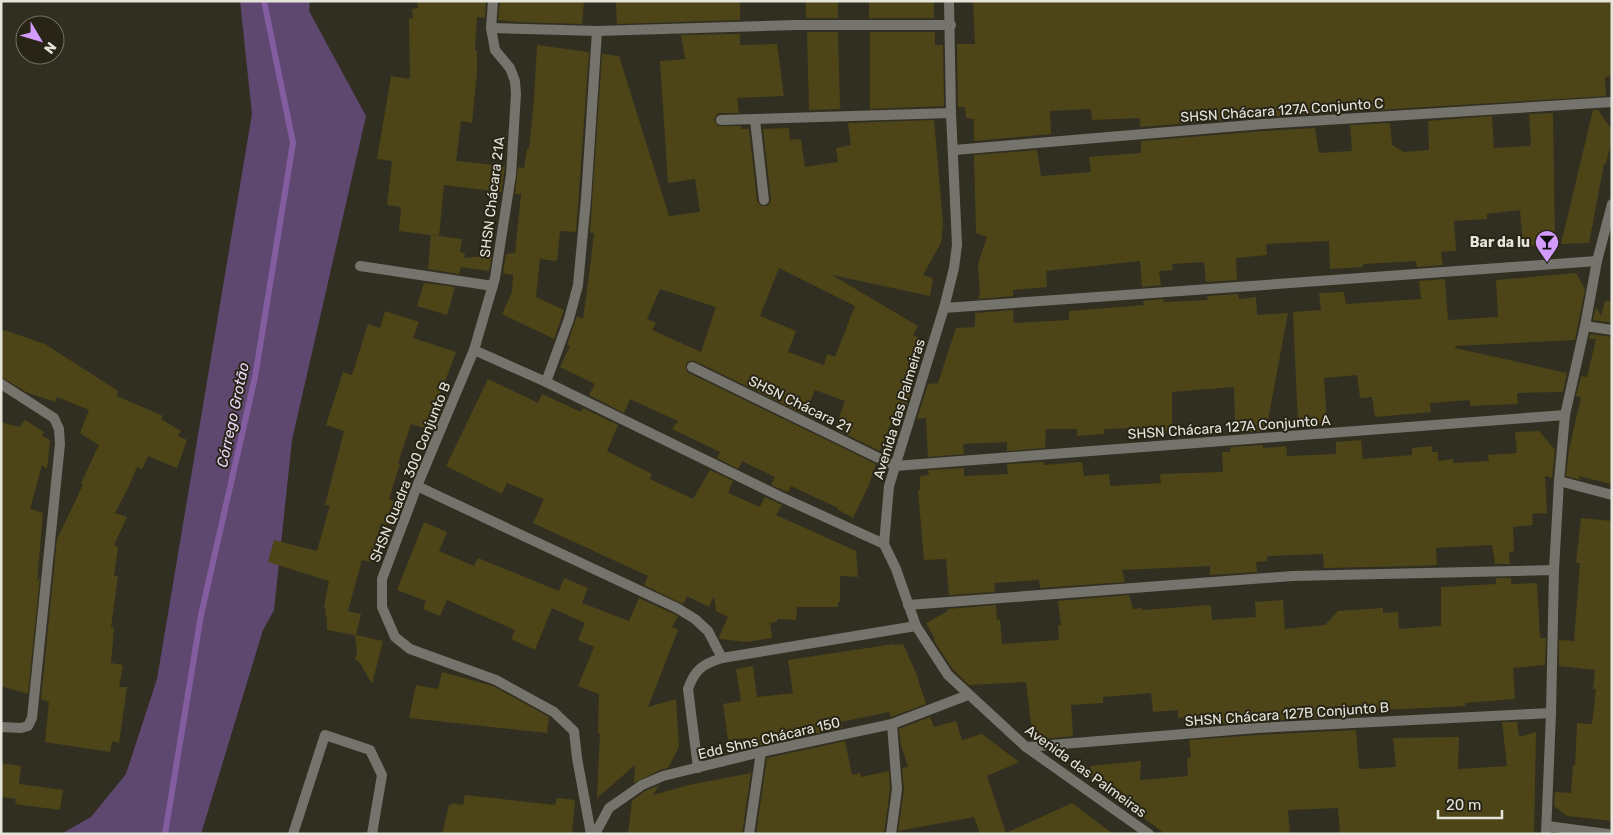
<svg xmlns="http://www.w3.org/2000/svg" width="1613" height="835" viewBox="0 0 1613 835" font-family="Rubik,sans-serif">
<rect width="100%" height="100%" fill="#312f21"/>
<!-- green -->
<polygon fill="#5f4870" points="240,1 310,1 309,11 366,116 292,440 274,610 263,630 201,834 61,834 91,817 126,774 157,679 252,114"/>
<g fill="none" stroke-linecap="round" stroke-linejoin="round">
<!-- stream -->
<polyline stroke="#835d9f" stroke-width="6" points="165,834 201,615 255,377 293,143 264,1"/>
</g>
<!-- building -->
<g fill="#4d4517" fill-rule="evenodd">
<polygon points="417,1 486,1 485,18 477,17 475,50 477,51 477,72 472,123 461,121 456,161 505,166 501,192 444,185 439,236 399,231 401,207 387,205 392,161 377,159 391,76 410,79 409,19 413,18 412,9 418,8"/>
<polygon points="500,1 584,1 582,24 516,22 498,20"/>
<polygon points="616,1 740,1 740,20 617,24"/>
<rect x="806" y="1" width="32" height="17"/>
<rect x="869" y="1" width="65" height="17"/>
<polygon points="973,1 1612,1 1612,76 1605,77 1606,96 1263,117 1140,127 1140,118 1092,120 1091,109 1050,111 1051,134 974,141 974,119 966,118 965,107 958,107 957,44 975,44"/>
<polygon points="807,32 838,32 840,109 809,110"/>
<polygon points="870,32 935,32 935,45 943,45 944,106 870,109"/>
<path d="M740 34V45L777 44 784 96 737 98 739 113H720L717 114 714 120 718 126H741L742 129H749L757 201 761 206H768L771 200 763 129 789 128 790 140 801 139 805 167 838 162 836 148 851 145 848 123 934 120 943 224 941 243 923 275 933 278 930 296 832 275 918 326 913 335 920 339 902 388 912 387 902 420H892L880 451 835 429 845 401 815 390 805 415 695 361H689L686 364V370L689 373 876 464 868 487 853 518 837 509 838 508 791 486 788 492 771 485 775 477 742 461 738 469 717 458 720 452 672 429 678 421 630 399 624 413 589 395 595 384 560 367 570 346 567 345 577 316 583 319 591 260 594 233H590L602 54 619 56 669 216 700 212 695 179 668 183 660 61 685 59 681 35ZM779 268 855 306 835 357 827 354 824 365 788 352 796 331 760 316ZM660 289 716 307 701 352 652 330 656 323 647 319Z"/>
<polygon points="537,45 589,52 576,232 560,231 557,261 540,259 536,297 564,310 554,339 502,314 512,292 513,275 503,273 506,254 515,253 521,194 515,194 518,167 524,168 527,149 529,149 534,100"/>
<polygon points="1593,110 1598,110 1612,130 1612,138 1606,164 1604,164 1589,243 1561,244"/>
<polygon points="1553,113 1555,244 1523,246 1520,210 1487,214 1487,219 1454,221 1456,251 1441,252 1443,265 1417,267 1416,261 1363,264 1363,267 1330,269 1329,241 1266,244 1267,255 1236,258 1237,280 1206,282 1204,262 1172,264 1173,270 1159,271 1161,285 1142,287 1140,261 1046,271 1047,287 1013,290 1013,296 978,299 980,294 978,264 987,237 976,233 974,155 1037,150 1041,176 1091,172 1089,157 1141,153 1141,141 1264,131 1315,128 1319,153 1352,151 1350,125 1390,123 1392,145 1404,152 1429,150 1428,121 1492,116 1494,148 1530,146 1530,143 1531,143 1529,114"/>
<polygon points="431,235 462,239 460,252 465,253 464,258 492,255 489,271 461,267 459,274 428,269"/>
<polygon points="1576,273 1585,289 1575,340 1455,346 1455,348 1567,373 1563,392 1517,393 1518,404 1470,406 1470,400 1430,403 1431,412 1375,417 1372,397 1360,398 1357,375 1324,378 1327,422 1298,424 1293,312 1321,310 1319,293 1344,292 1346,304 1421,299 1419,281 1445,279 1448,320 1498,317 1496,280"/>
<polygon points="424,283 455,287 447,315 417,306"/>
<polygon points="1238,294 1239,299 1256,297 1257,315 1288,313 1266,431 1234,433 1235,425 1234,387 1172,392 1172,431 1140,433 1139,428 1104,429 1104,434 1077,436 1077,429 1046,429 1045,448 1007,451 1007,442 963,444 964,454 928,457 926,418 917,419 928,384 938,383 956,328 975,327 975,313 1013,310 1014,323 1069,320 1069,311 1144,305 1143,301 1163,299 1164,302 1208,300 1207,296"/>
<polygon points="1605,301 1612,301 1612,323 1593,320 1596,307 1601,316"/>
<polygon points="385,311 419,322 413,338 456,352 427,429 411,424 398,463 400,464 389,499 403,504 394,527 381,523 371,562 362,560 348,611 361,614 356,635 383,641 372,684 360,663 355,659 357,652 355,635 327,630 327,617 325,616 326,609 324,607 329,581 268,562 274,540 317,551 330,505 325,505 344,431 326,425 343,372 352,375 368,324 380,328"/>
<polygon points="1,329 45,344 118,391 117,396 163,416 161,419 181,431 178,436 187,440 177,468 148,456 142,469 137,467 129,486 115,513 127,517 114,545 118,547 114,576 118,576 111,627 114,628 111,663 123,665 119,687 127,687 119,743 112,741 110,752 45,742 49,702 41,699 57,539 83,485 81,483 99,445 80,433 89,410 57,397 55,402 26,392 1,377"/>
<polygon points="1590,334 1612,337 1612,484 1578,476 1581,480 1566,476 1569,450 1581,397 1576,396 1581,376 1587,377 1596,339 1589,339"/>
<polygon points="488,379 538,403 542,394 581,412 583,408 618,425 607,451 652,474 650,479 693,499 710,470 733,481 728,493 760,507 765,497 782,505 776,515 856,551 858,577 840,576 840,602 838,602 838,607 797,607 796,620 777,619 777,622 770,623 772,638 747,642 720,639 719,637 728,617 716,611 714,596 709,607 687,596 683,604 644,585 648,576 533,523 544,499 507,483 502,494 446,466"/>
<polygon points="25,420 44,432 42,436 50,440 47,469 42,465 30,509 43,513 37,582 40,577 28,694 1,686 1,422 19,427"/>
<polygon points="1539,431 1555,450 1552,478 1545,476 1547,513 1532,514 1533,525 1513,527 1514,551 1509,552 1510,564 1495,564 1492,545 1436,548 1437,565 1414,566 1324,568 1323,554 1267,556 1267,561 1256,562 1257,572 1210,575 1210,566 1122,570 1125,582 1040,588 1039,580 994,583 995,592 949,595 946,559 924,560 918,490 920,490 920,476 929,475 928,470 964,468 964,476 1008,474 1007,464 1044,462 1044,465 1082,462 1084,476 1109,474 1110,486 1161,483 1160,474 1223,472 1222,452 1230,452 1231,447 1263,445 1263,448 1286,446 1287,456 1336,454 1336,442 1361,440 1363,459 1412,455 1412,448 1432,446 1432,452 1438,452 1438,461 1453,459 1453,463 1489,461 1488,455 1517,453 1515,432"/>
<polygon points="1581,518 1612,521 1612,821 1567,816 1554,806 1555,792 1571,793 1573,765 1575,766 1577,723 1592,724 1596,689 1593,689 1595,670 1559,666 1559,640 1574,641 1580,563 1576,563"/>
<polygon points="424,522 447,532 439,551 474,566 478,558 559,591 564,578 588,588 582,603 629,621 639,598 678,616 672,627 678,630 648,707 676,699 679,747 668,768 660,770 634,783 635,765 597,798 600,733 598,734 599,694 578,686 594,647 578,640 585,623 552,608 535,650 511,639 515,630 447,600 440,616 423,609 426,601 397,590"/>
<polygon points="1496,578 1511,578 1511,584 1537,583 1540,638 1546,638 1545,665 1513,668 1515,699 1465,703 1465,706 1362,711 1362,716 1257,721 1188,727 1187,717 1178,718 1178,710 1153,712 1151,693 1103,697 1103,703 1071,705 1073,736 1033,740 1026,682 969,685 951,667 933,639 935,639 926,623 948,611 948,609 996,605 997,620 1000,619 1002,644 1059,640 1058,625 1061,625 1058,601 1129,595 1133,609 1142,608 1142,610 1211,605 1212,620 1256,617 1255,602 1283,600 1285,629 1325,625 1338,611 1383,608 1383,613 1398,612 1399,629 1441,626 1441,587 1496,584"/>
<polygon points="894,644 894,645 903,644 916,673 926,704 891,717 889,712 841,722 842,728 751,747 749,738 728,740 723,704 741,701 736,669 753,666 757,697 793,693 788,660"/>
<polygon points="442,672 493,686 549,717 547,733 409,718 416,685 438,689"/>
<polygon points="930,717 934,727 956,721 962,740 982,734 1019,762 987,776 1006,833 1072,803 1113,834 980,834 974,817 898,831 904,790 902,768 908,767 901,745 899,729"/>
<polygon points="1502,722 1517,722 1519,737 1536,732 1534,834 1340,834 1338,808 1288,810 1290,834 1165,834 1090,777 1090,766 1141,761 1140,780 1188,776 1187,758 1191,757 1189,740 1257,735 1356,730 1359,769 1396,767 1393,738 1459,737 1458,769 1507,766"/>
<polygon points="845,741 852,775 860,773 861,777 889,771 890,789 884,834 756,834 767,758"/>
<polygon points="1,763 21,766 19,784 63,790 60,810 15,804 16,799 1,797"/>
<polygon points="751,773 742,834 628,834 632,801 645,791 659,785 653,795 689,785"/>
<polygon points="465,795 555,805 557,798 575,800 572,834 442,834 449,805 452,805 452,803 463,805"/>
</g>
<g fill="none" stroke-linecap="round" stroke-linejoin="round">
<!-- minor -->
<g stroke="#74736c" stroke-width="10">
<polyline points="493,1 491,28 495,50 510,68 515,81 516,94 511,175 495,278 474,350 417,486 382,579 382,607 395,637 410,649 496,680 554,712 574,731 577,758 591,834"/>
<polyline points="491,28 597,31 796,25 951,25"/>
<polyline points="721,120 951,113"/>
<polyline points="755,120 764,200"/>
<polyline points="954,150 1263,124 1612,102"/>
<polyline points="360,266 493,286"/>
<polyline points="944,308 1597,261"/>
<polyline points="1585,326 1612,330"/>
<polyline points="474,350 546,382 779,496 884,544"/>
<polyline points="692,367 895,466 1565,415"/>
<polyline points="546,382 569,319 578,285 586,199 597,31"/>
<polyline points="1,384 54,418 59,429 60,444 32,718 28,726 21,728 1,727"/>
<polyline points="1559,481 1612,495"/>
<polyline points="417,486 677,608 695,619 708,631 722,658"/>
<polyline points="908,605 1293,576 1554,570"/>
<polyline points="1026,747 1257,728 1551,713"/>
<path d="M698 768 688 689C695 669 703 664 722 658L916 626"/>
<polyline points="1547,826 1608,834"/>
<polyline points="293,834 325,735 370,750 382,775 372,834"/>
<polyline points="595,834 609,808 642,785 663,776 761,752 892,724 968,695"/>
<polyline points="749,834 761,752"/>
<polyline points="891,834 897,789 892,724"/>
<polyline points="1546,834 1551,713 1554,570 1559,481 1565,415 1585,326 1597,261 1612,204"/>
</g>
<!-- tertiary -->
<polyline stroke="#74736c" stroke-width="10" points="949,1 951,113 957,245 954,268 944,308 889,486 884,544 896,569 916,626 948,675 1026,747 1149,834"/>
</g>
<!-- icons -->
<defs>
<g id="bar-pin" transform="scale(1.25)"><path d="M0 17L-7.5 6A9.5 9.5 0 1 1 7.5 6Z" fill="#d39cfc" stroke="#282517"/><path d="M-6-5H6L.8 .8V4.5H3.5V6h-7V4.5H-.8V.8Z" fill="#111"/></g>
</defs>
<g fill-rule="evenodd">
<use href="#bar-pin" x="1547" y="242"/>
</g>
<g text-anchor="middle" stroke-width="4" stroke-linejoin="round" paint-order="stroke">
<!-- street labels -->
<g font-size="14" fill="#e5e4db" stroke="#282517">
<text transform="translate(1282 110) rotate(-4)" y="5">SHSN Chácara 127A Conjunto C</text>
<text transform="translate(492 197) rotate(-83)" y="5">SHSN Chácara 21A</text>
<text transform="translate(800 404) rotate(26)" y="5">SHSN Chácara 21</text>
<text transform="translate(899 409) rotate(-73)" y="5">Avenida das Palmeiras</text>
<text transform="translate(1229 427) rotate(-4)" y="5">SHSN Chácara 127A Conjunto A</text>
<text transform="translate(410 472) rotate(-68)" y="5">SHSN Quadra 300 Conjunto B</text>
<text transform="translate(1287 714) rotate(-4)" y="5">SHSN Chácara 127B Conjunto B</text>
<text transform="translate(769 738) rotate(-13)" y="5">Edd Shns Chácara 150</text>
<text transform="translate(1086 771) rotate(36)" y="5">Avenida das Palmeiras</text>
</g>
<!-- poi labels -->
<g font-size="14" font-weight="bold" fill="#e5e4db" stroke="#282517" text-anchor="end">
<text x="1530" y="247">Bar da lu</text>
</g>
<!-- water labels -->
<g font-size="15" font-style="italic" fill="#ebd7fc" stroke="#282517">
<text transform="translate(233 415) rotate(-78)" y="5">Córrego Grotão</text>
</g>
</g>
<!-- border -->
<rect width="1613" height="835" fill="none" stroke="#e5e4db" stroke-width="5"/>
<!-- north arrow -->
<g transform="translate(40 40) rotate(128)"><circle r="24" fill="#282517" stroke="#747165"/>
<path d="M0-4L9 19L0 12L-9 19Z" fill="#d39cfc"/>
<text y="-8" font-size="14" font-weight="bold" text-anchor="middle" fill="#e5e4db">N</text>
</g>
<!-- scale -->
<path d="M1438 810v8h64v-8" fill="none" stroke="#e5e4db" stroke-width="2.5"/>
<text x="1446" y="810" font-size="15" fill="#e5e4db" stroke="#282517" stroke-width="4" paint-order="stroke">20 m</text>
</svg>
